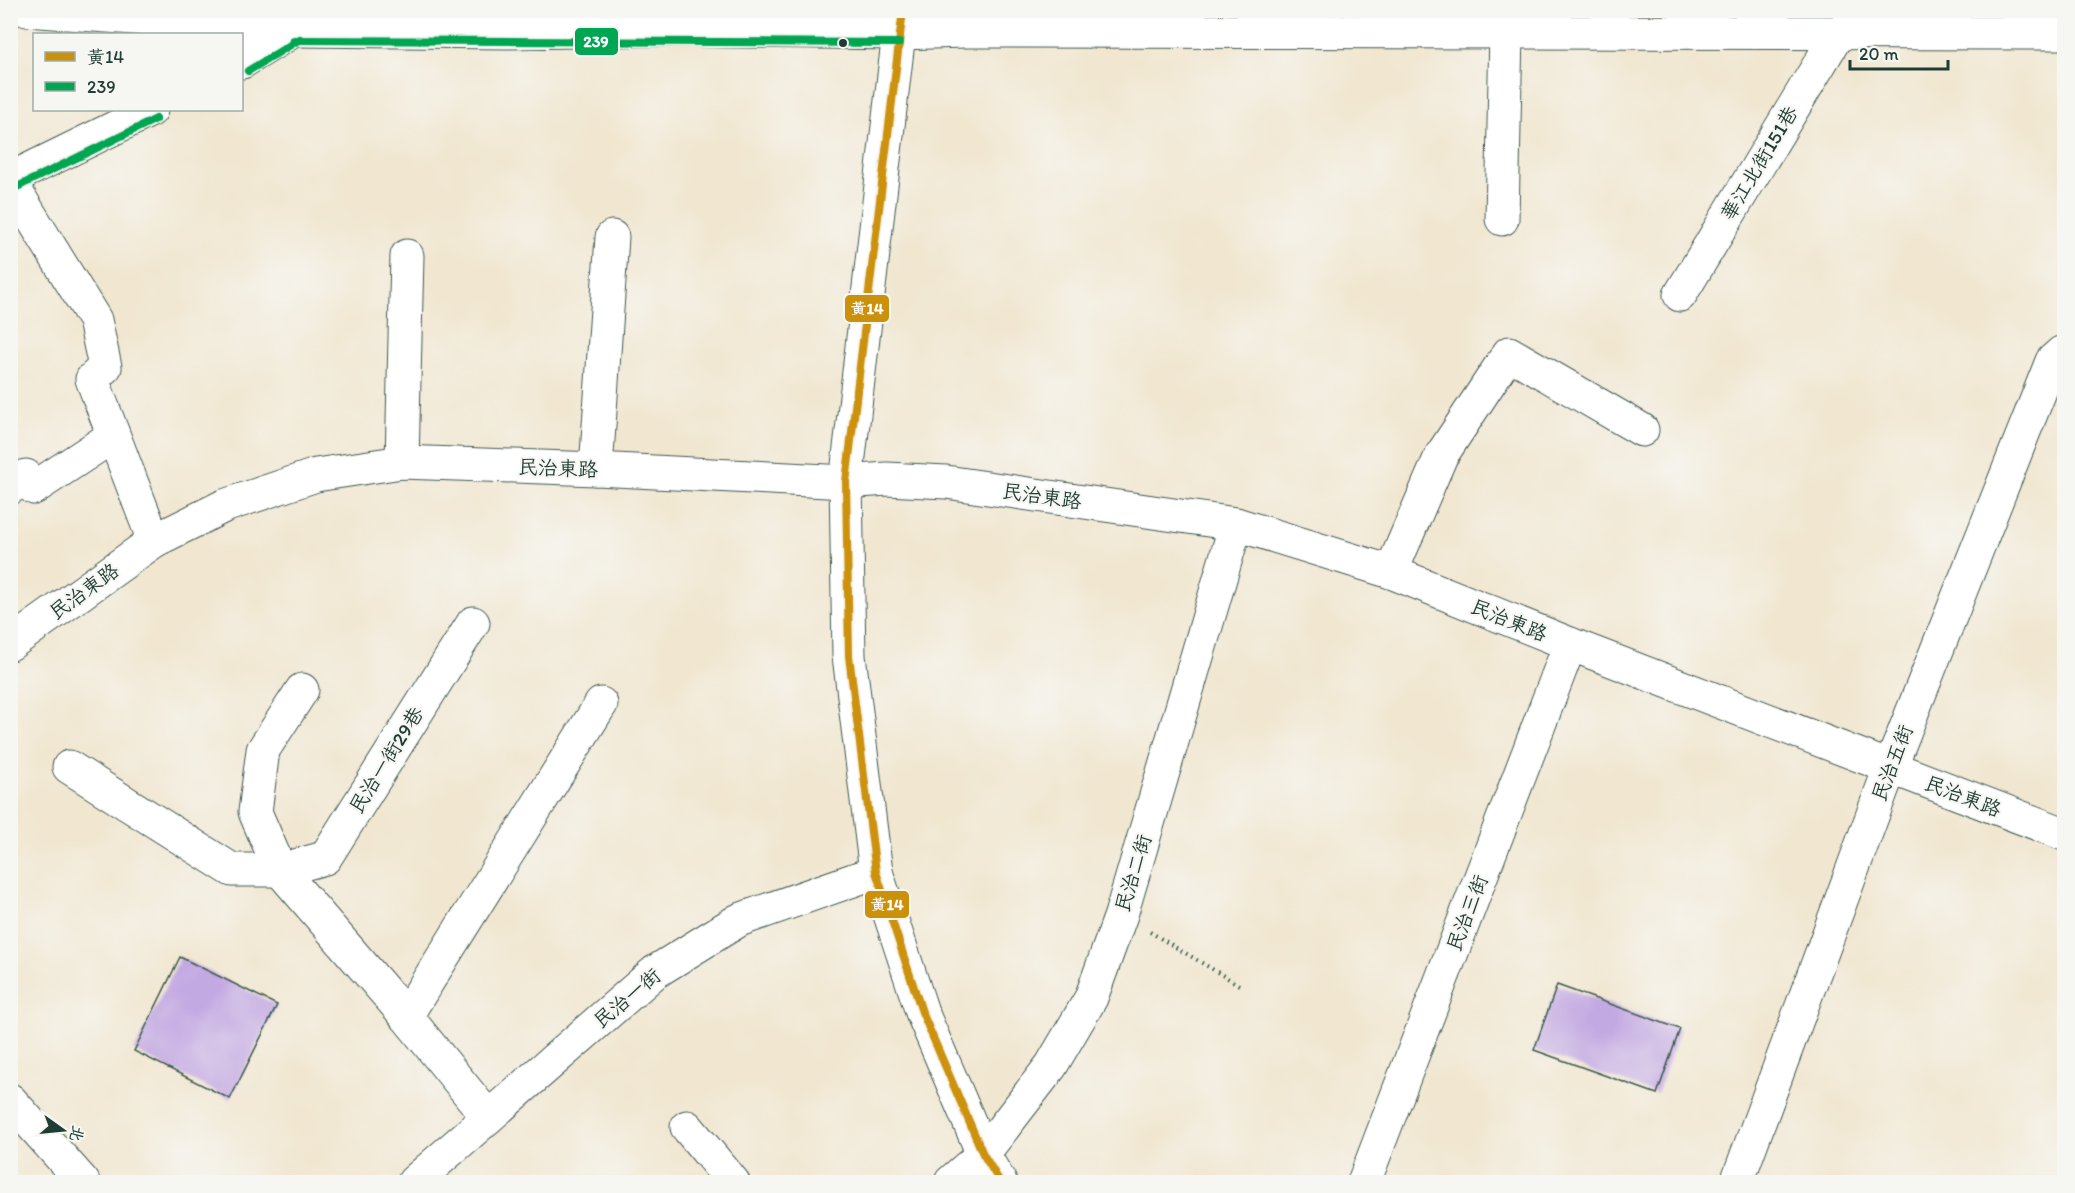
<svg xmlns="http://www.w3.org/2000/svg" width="2075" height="1193" viewBox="0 0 2075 1193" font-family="Itim,'LXGW WenKai TC',sans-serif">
<rect width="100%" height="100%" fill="#f6f6f2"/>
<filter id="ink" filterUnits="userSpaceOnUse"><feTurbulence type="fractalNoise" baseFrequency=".0167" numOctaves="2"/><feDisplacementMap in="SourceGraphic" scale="12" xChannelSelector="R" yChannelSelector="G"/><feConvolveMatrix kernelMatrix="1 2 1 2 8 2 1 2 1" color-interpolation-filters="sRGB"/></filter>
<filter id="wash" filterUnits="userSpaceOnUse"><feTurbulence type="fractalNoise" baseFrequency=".008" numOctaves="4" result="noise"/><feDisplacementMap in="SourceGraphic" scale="24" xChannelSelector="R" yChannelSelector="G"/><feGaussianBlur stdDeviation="1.35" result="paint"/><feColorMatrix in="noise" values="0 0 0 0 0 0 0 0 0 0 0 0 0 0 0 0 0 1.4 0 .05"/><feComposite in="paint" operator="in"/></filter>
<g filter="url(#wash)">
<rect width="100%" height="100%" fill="#f1e7d1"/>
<g id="blocks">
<!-- building -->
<g fill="#c3a9e2">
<polygon points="180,957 277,1005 230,1099 134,1051"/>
<polygon points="1557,985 1680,1029 1657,1094 1534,1050"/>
</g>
</g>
</g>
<g filter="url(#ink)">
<use href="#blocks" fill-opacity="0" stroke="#3e564c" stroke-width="1.5"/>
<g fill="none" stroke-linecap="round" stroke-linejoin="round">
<!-- minor casing -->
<g stroke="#3e564c" stroke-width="35">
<g id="minor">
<polyline points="27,10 294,30 508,32 655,30 899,33 965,31 2064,33"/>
<polyline points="903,12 899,33 846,482 849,656 876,872 922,1012 983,1154 1000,1182"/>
<polyline points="242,62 294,30"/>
<polyline points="10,179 151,110"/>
<polyline points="10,182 95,320 105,367 92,379 154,541"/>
<polyline points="1502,219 1506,31"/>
<polyline points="1680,295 1839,32"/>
<polyline points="402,462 407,256"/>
<polyline points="596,469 612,237"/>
<polyline points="10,488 26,476 34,488 113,436"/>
<polyline points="1391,572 1441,456 1509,353 1642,430"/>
<polyline points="10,644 154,541 224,506 316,475 402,462 596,469 846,482 887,479 946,482 1236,524 1391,572 1570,644 2064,834"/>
<polyline points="302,690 263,750 255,812 280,870 406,1016 488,1117"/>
<polyline points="69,767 232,870 280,870 325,858 473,623"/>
<polyline points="406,1016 601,704"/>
<polyline points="10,1100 83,1182"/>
<polyline points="687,1127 733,1182"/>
<polyline points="414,1182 655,972 739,920 876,872"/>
<polyline points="951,1182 983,1154 1051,1066 1091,998 1121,915 1236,524"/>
<polyline points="1364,1182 1570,644"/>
<polyline points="1737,1182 1890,768 2052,361 2061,353 2064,353"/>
</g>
</g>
<!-- path -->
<polyline stroke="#3e564c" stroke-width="4" stroke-dasharray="1.5 4.5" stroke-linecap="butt" points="1150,932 1239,985"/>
<!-- minor -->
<use href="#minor" stroke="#fff" stroke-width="33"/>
<!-- bus-1 casing -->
<g stroke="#f6f6f2" stroke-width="12">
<polyline id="bus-1" points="903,10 846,482 849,656 876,872 922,1012 983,1154 1000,1182"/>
</g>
<!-- bus-2 casing -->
<g stroke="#f6f6f2" stroke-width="12">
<g id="bus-2">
<polyline points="294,40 899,43"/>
<polyline points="248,71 300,39"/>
<polyline points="15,188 156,119"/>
</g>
</g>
<!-- bus-1 -->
<use href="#bus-1" stroke="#cc910a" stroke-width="8"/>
<!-- bus-2 -->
<use href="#bus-2" stroke="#00a651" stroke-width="8"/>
</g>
</g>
<!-- markers -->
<circle fill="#1f3d34" stroke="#f6f6f2" stroke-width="2" cx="843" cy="43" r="5"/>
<g text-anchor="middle" stroke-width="4.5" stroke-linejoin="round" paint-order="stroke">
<!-- street labels -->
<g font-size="20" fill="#1f3d34" stroke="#f6f6f2">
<text transform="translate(1759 163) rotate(-59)" y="7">華江北街151巷</text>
<text transform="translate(558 468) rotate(2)" y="7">民治東路</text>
<text transform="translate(1042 496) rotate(8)" y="7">民治東路</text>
<text transform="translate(84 591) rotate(-36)" y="7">民治東路</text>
<text transform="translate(1509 620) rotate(22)" y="7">民治東路</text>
<text transform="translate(386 760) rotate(-58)" y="7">民治一街29巷</text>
<text transform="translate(1892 763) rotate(-69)" y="7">民治五街</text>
<text transform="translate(1963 796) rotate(21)" y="7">民治東路</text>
<text transform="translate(1133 873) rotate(-73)" y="7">民治二街</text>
<text transform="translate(1467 913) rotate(-69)" y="7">民治三街</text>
<text transform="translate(627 998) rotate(-40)" y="7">民治一街</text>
</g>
</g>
<g stroke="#f6f6f2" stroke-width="2">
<rect x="574" y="27" width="45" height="29" rx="6" fill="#00a651"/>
<rect x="844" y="294" width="46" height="29" rx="6" fill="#cc910a"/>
<rect x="864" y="890" width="46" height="29" rx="6" fill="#cc910a"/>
</g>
<g font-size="16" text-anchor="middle" font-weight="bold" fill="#fff">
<text x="596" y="47">239</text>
<text x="867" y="314">黃14</text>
<text x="887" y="910">黃14</text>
</g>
<!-- margin -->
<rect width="2075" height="1193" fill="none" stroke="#f6f6f2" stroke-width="36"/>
<!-- legend -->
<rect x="33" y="33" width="210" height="78" fill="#f6f6f2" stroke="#a0aca6" stroke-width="1.5"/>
<rect x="45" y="52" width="30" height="9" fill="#cc910a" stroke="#a0aca6" stroke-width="1.5"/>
<text x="87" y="63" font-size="18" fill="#1f3d34">黃14</text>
<rect x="45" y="82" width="30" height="9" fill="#00a651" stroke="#a0aca6" stroke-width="1.5"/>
<text x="87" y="93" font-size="18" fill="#1f3d34">239</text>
<!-- north arrow -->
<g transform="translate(63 1130) rotate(105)" stroke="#f6f6f2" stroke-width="4.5" paint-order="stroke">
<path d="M0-4.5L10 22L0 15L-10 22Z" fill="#1f3d34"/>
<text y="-9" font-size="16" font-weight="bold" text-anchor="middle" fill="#1f3d34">北</text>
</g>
<!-- scale -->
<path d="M1850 60v9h98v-9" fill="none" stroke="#1f3d34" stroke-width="3"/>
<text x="1859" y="60" font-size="18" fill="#1f3d34" stroke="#f6f6f2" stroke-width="4.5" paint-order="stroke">20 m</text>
</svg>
